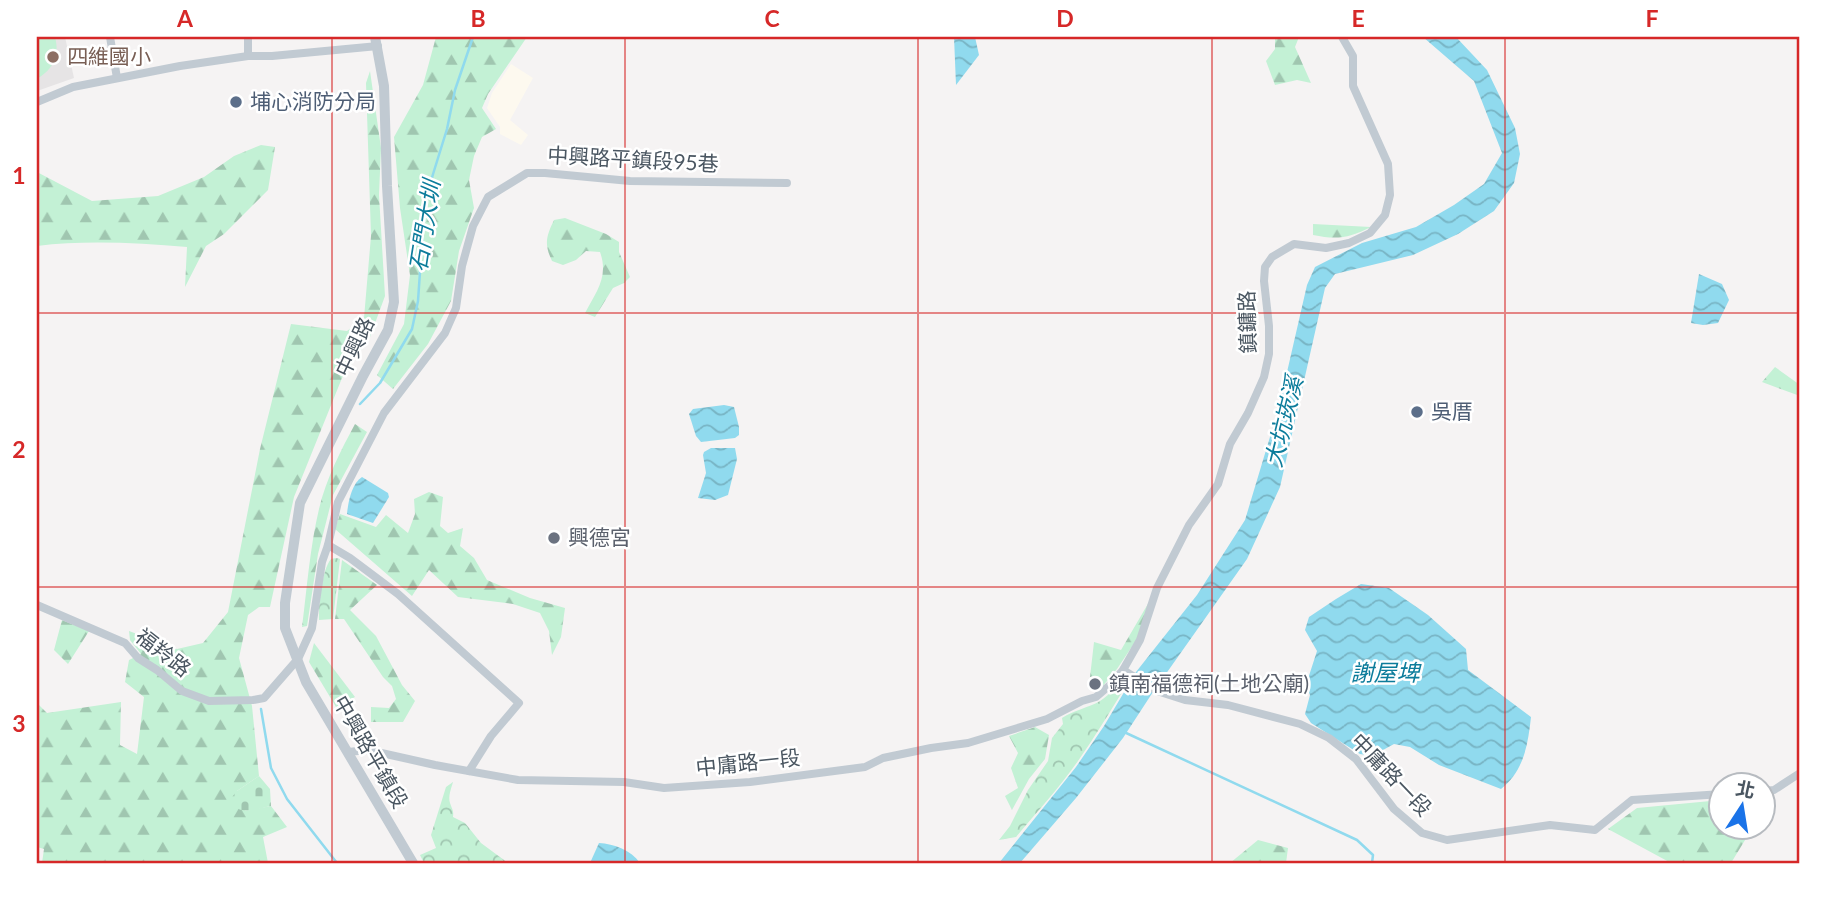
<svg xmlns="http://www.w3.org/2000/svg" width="1837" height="900" viewBox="0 0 1837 900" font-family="Lato,'Noto Sans TC',sans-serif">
<defs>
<pattern id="forest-firs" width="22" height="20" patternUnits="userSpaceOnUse" patternTransform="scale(1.75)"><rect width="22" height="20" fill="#c3f1d5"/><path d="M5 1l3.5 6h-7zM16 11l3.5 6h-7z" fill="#a0c6b0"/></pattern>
<pattern id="cemetery-stones" width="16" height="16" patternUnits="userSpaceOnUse" patternTransform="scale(1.75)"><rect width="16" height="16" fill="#c3f1d5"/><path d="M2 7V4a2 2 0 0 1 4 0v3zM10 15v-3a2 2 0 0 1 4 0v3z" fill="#a0c6b0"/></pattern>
<pattern id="park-crowns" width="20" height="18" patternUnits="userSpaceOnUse" patternTransform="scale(1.75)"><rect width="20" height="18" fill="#c3f1d5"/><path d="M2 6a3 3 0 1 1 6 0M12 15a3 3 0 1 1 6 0" fill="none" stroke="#a0c6b0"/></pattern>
<pattern id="water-waves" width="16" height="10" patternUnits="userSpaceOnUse" patternTransform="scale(1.75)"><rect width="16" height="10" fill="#90daee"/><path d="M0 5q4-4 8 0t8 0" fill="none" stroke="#78b4c4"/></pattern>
</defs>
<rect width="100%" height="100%" fill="#f5f3f3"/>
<!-- commercial -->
<polygon fill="#fdf9ef" points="511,64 533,78 510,120 528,135 521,145 500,134 500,127 487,108 492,93"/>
<!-- education -->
<polygon fill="#e6e4e5" points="37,37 65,37 74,78 37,91"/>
<!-- grass -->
<path fill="#c3f1d5" d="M37 37H55C60 56 53 69 37 79Z"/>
<!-- forest -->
<g fill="url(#forest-firs)">
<polygon points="436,37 527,37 488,94 482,108 496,129 482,137 474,156 469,180 474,208 459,251 451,301 428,344 393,389 377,375 404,324 410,275 400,208 394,137 423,85"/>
<polygon points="1275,37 1299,37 1295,47 1311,83 1297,80 1275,85 1266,61 1275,49"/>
<polygon points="370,71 381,148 379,195 385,296 370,337 342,378 294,497 270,607 259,607 248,615 239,658 252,706 259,776 237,791 245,811 271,806 287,827 263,837 268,863 42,863 44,849 37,847 37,703 47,713 121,702 120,745 137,754 144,697 125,682 129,660 141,654 130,640 129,631 177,649 203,643 228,612 260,449 291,324 347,331 364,318 371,236 366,83"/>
<path d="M261 145 275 147 268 190 224 234 206 246 185 287 187 247C137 243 86 240 37 246V172L92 201 158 196 204 177 234 156Z"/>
<path d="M565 218 606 234 619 242V252L630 277 624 283 613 288 595 317 585 313C596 292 609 277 600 252L586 251 576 260 563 265 552 261C544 244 546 237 554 220Z"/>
<path d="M1313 224 1371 227C1349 238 1337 240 1313 235Z"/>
<polygon points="1775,367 1800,385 1800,396 1762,382"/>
<path d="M355 424 367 432 333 495 318 554 307 626 302 627C307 587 310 547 319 509 326 479 341 450 355 424Z"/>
<polygon points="429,492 443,497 440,526 448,533 463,528 460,546 474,558 487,580 530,598 565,608 561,637 552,655 549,631 540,613 513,604 458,597 429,570 412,596 335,529 340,514 376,527 386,515 408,533 415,514 414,499"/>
<polygon points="342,560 377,585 350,610 376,636 402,685 415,701 403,722 371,722 371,707 389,708 396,699 392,686 383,677 344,619 335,619"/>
<polygon points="1149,602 1137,639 1117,669 1102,687 1102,680 1090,677 1094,642 1121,650"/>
<polygon points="62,620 89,631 68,664 54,650"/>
<polygon points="314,643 355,697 336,707 309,662"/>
<polygon points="1035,727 1049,735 1045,759 1029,779 1012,810 1005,796 1018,788 1011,768 1018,753 1009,736"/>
<polygon points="1721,800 1722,827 1753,827 1731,863 1671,863 1608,829 1637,808"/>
<polygon points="1258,840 1288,848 1286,863 1230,863"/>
</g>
<!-- cemetery -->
<path fill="url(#cemetery-stones)" d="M259 776 270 789 271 806C253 810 243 816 228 802L237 791Z"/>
<!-- park -->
<g fill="url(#park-crowns)">
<path d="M336 558 340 559 333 619 319 620C318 606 322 569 331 559Z"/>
<path d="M1127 678 1130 679C1113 707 1096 735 1078 761 1059 788 1037 812 1016 837L999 840 1010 826 1028 790 1048 761 1052 738 1063 724 1062 718C1074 710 1088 708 1100 701 1110 695 1117 684 1127 678Z"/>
<path d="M453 782C451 789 448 796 450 803 452 809 454 811 453 817L465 823 481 843 508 863H424L420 855 436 848 431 835 446 787Z"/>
</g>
<!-- water -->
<g fill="url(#water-waves)">
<polygon points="954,37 975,37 979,55 956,85"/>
<polygon points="1423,37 1456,37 1487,70 1515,128 1520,154 1514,183 1494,211 1458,234 1413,255 1335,274 1325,288 1280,487 1247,559 1151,695 1123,738 1076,798 1020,863 999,863 1076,767 1104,726 1136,672 1197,595 1245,520 1279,407 1307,285 1315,267 1362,243 1416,227 1454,205 1484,184 1502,153 1474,81"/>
<polygon points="1699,274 1722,284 1729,300 1718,323 1703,325 1691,323"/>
<polygon points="724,405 734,407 739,427 739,435 735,438 701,442 696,436 689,414 693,409"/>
<polygon points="711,448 735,448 737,459 728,495 715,500 698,498 706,473 703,455 704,452"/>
<path d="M362 477 388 493 389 497 373 523 347 514C348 502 352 483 362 477Z"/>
<path d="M1361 584 1389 588 1428 615 1466 649 1468 670 1531 717C1528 744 1524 771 1501 789L1439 765 1410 747 1394 744 1372 756 1360 754 1311 723 1305 714 1310 695 1306 685 1317 651 1305 630 1309 617 1336 599Z"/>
<path d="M599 843C614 844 631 850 640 863H590Z"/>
</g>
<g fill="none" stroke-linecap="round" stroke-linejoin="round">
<!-- stream -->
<g stroke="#90daee" stroke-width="2.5">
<polyline points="360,404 380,383 412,329 418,301 425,200 447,129 455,90 473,37"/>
<polyline points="261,709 271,768 287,799 337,863"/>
<polyline points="1124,732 1357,840 1373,855 1372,863"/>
</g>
<!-- minor -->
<g stroke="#c1cad2" stroke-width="8">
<polyline points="110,37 117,78"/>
<polyline points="248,56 248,37"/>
<polyline points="37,102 73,87 180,66 248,56 272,56 378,46"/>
<polyline points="328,545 350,558 398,594 519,703 491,736 469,771"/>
<polyline points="37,605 125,643 138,658 157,670 182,691 209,701 253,700 264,698 298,659 312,628 322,562 328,545 338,502 384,413 445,333 456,308 462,266 473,226 488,197 527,173 545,173 630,181 787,183"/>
<polyline points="1123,670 1157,691 1185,700 1228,705 1300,724 1329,738 1356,759 1394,809 1422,833 1447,840 1550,825 1595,830 1632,800 1722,794"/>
<polyline points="348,752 368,750 435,765 518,780 624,782 664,788 750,782 865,767 883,758 931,748 968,743 1047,719 1082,701 1096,697 1110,685 1123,670 1140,640 1157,588 1189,525 1218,484 1230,444 1248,413 1264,377 1269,354 1269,326 1264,281 1265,267 1272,257 1294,244 1326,248 1349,243 1370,233 1385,215 1390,195 1388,164 1353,86 1353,56 1342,37"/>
<polyline points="1764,791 1774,790 1800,773"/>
</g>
<!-- tertiary -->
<polyline stroke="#c1cad2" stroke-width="10" points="375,37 384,86 387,186 394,302 388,330 363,376 300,503 285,603 285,628 306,682 413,863"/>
</g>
<!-- grid -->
<path fill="none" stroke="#d62828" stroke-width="2" stroke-opacity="0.55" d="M332 37V863M625 37V863M918 37V863M1212 37V863M1505 37V863M37 313H1800M37 587H1800"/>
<!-- markers -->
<circle fill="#8d6e63" stroke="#fff" stroke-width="2.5" cx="53" cy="57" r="7"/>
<g fill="#5c6f8a" stroke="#fff" stroke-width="2.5">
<circle cx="236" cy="102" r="7"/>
<circle cx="1417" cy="412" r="7"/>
</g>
<g fill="#6b7280" stroke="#fff" stroke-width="2.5">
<circle cx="554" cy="538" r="7"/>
<circle cx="1095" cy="684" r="7"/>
</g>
<g text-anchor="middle" stroke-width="5" stroke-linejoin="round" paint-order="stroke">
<!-- education labels -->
<g font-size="21" fill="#785e54" stroke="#fff" text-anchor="start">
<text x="67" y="64">四維國小</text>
</g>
<!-- service labels -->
<g font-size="21" fill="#4e5e75" stroke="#fff" text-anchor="start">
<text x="250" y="109">埔心消防分局</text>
<text x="1431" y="419">吳厝</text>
</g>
<!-- street labels -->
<g font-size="21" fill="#4a5661" stroke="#fff">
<text transform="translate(633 160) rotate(3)" y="7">中興路平鎮段95巷</text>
<text transform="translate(1248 322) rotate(-92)" y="7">鎮鏞路</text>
<text transform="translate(355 347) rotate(-65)" y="7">中興路</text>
<text transform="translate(163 653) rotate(38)" y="7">福羚路</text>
<text transform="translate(370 752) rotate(60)" y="7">中興路平鎮段</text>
<text transform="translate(748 763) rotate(-6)" y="7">中庸路一段</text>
<text transform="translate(1391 775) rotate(46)" y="7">中庸路一段</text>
</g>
<!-- worship labels -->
<g font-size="21" fill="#5b616d" stroke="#fff" text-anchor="start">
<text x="568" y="545">興德宮</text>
<text x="1109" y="691">鎮南福德祠(土地公廟)</text>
</g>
<!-- water labels -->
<g font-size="23" font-style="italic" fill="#0c7c9b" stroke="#fff">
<text transform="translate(425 226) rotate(-81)" y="8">石門大圳</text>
<text transform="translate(1284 422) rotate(-76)" y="8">大坑崁溪</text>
<text x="1385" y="681">謝屋埤</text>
</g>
</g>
<!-- border -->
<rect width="1837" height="900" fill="none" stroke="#ffffff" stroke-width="77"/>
<!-- north arrow -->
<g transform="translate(1742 806) rotate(12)"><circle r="33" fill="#ffffff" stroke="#b7bbc0" stroke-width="2"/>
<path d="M0-5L12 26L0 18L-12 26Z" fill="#1a73e8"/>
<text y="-10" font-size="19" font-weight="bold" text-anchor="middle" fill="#4a5661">北</text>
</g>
<rect x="38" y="38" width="1760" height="824" fill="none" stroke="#d62828" stroke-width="2.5"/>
<g font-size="23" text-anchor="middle" font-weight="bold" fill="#d62828">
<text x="185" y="27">A</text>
<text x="478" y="27">B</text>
<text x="772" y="27">C</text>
<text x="1065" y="27">D</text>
<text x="1358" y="27">E</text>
<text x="1652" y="27">F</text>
<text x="19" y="184">1</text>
<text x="19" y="458">2</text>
<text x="19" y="732">3</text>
</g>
</svg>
